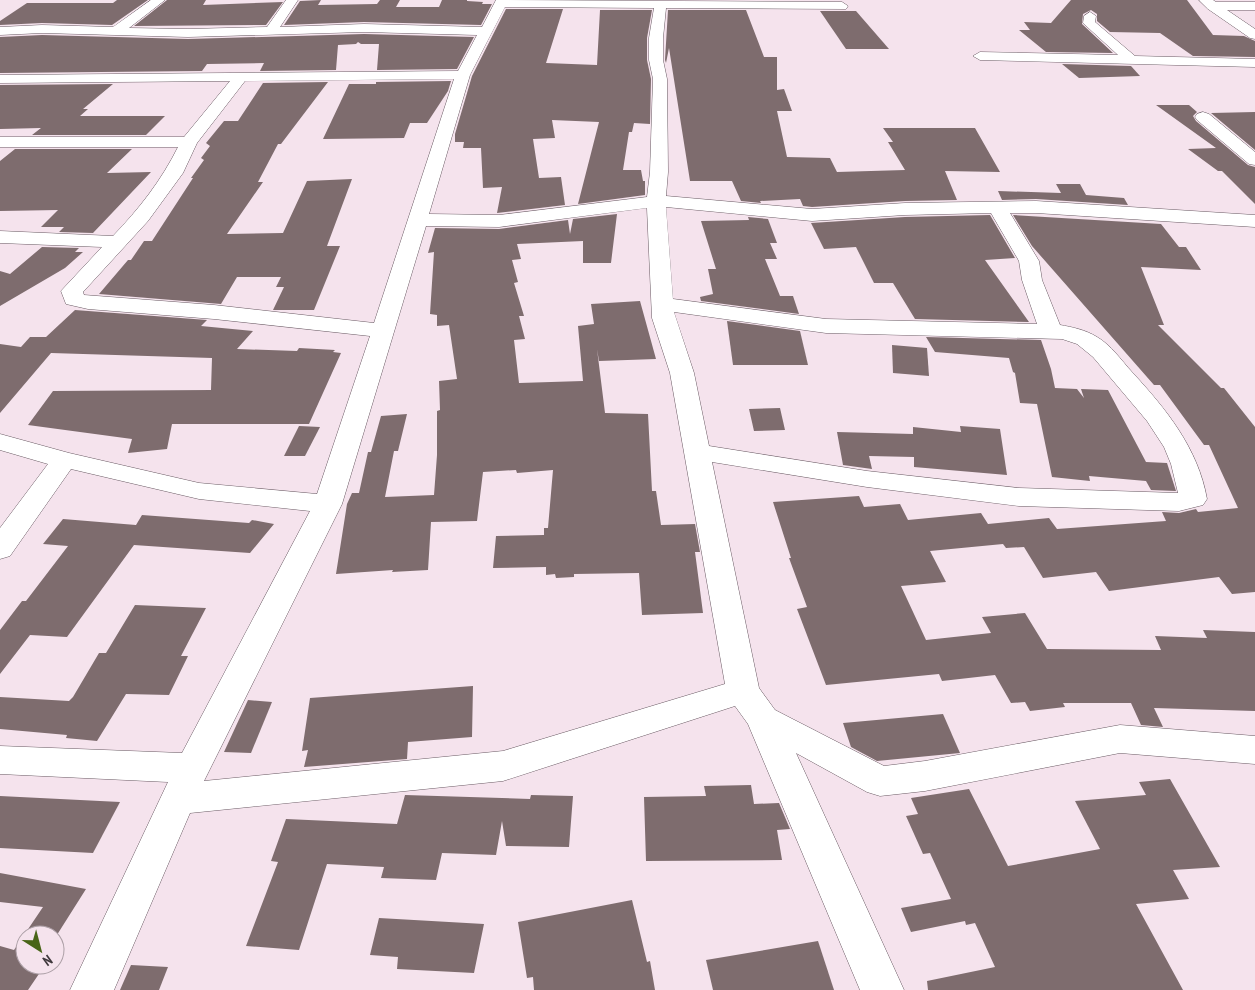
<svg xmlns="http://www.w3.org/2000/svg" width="1255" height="990" viewBox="0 0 1255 990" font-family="'PT Sans Narrow',sans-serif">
<rect width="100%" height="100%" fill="#f5e3ed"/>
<!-- building -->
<g fill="#7e6c6e">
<polygon points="117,0 148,0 112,25 42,23 0,25 0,21 27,3 113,3"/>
<polygon points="167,0 206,0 203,5 283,2 266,25 134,26"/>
<polygon points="321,0 318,5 377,4 380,0 400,0 396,7 439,7 442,0 467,0 467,1 483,2 482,4 492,4 481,25 364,22 284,25 300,1"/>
<polygon points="1071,0 1187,0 1213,35 1244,36 1255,41 1255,57 1193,56 1160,33 1110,32 1097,21 1097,14 1091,10 1083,14 1082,24 1113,53 1046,52 1019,30 1030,30 1024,22 1051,23"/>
<polygon points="506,9 563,9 546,63 597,65 600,10 652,10 647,38 647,60 651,79 650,124 634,123 632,132 629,132 623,170 641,170 643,181 645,181 645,195 578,204 599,122 552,120 555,138 533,139 539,178 561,177 565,205 497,213 502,187 483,188 481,148 463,148 464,142 455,142 455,134 472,76"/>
<polygon points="668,10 746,10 764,57 777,57 777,90 784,89 792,111 777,111 787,157 830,158 837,172 905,170 888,142 893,142 883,128 975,128 1000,172 945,171 957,200 905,201 812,207 803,206 800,199 760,201 761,203 741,201 732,181 690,181 669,48 666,63 665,60"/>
<polygon points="820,11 856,11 889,49 846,49"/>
<polygon points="364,34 474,37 457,69 377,70 379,44 361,44 358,42 356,44 338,45 336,70 260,71 264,63 207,64 202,71 0,73 0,37 42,35 188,39"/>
<polygon points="1062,64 1131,66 1140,76 1079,78"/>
<polygon points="451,81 448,91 427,123 410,123 404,138 323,139 349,84 376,84 376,82"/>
<polygon points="328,82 281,144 278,144 258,182 263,182 227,234 283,233 307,181 352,179 327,246 340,246 314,310 273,310 284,287 276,287 281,277 237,277 221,304 99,294 128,260 131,260 144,241 152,241 193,178 191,178 204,160 201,158 210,146 206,143 224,121 238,121 263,83"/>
<polygon points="113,84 83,109 88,109 80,116 165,116 146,135 32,135 41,128 0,129 0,85"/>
<polygon points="1156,105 1189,105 1197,112 1193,116 1196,121 1248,165 1255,167 1255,204 1222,171 1218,171 1188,149 1216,148"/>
<polygon points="1255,112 1255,150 1211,113"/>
<polygon points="15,149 132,149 107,173 151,172 93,233 59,232 64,227 41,227 58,210 0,211 0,161"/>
<polygon points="1056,184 1080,184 1086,195 1124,198 1128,205 1036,199 1002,200 998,191 1061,193"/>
<polygon points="617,214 611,263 583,263 583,241 517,244 521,259 512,260 518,282 514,283 524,316 519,316 525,339 514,340 519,383 583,381 578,326 594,324 591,304 640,301 656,359 599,361 597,349 605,413 648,414 652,491 656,491 661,525 695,524 700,552 695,552 703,613 642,615 639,573 574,574 574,577 556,578 555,574 546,575 546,567 493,568 496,536 544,535 544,528 548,528 553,470 517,473 516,470 483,472 477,521 431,522 428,570 392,572 393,570 336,574 347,504 352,493 359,493 368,452 371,452 381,416 407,414 398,451 394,451 385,497 434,495 437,455 437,411 440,410 439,381 457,379 449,325 437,326 437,315 430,314 434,252 428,253 435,228 499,229 568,220 570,234 573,219"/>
<polygon points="990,215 1015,258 985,260 1029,322 915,319 893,283 874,283 856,247 824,249 811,223 905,217"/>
<polygon points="1013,215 1161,224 1179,247 1186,247 1201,270 1141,267 1164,325 1158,325 1221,388 1224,388 1255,427 1255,592 1232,594 1219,577 1109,591 1096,572 1043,578 1024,547 1006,548 1003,544 930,551 946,582 901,586 926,640 991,633 982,617 1025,613 1047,649 1161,650 1155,636 1207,638 1203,630 1255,632 1255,711 1154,708 1163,727 1141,725 1131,703 1063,703 1065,707 1030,711 1025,702 1011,703 995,675 942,681 939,674 826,685 797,609 807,607 789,558 791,558 773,502 859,496 864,507 900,504 908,520 981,513 988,524 1049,518 1057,529 1166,521 1162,512 1179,513 1196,509 1198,512 1238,508 1209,445 1204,445 1160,385 1154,385 1032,246"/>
<polygon points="748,217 768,219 777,243 770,243 777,259 765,259 780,296 793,296 799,314 701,301 700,297 713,294 708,269 716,269 701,221 749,220"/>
<polygon points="42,247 79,248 75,252 83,252 65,268 0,306 0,271 10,274"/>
<polygon points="75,310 207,320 201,326 253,331 237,349 297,351 299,348 335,350 333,352 341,353 309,424 172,424 167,449 128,453 132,439 28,425 53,391 211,390 212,358 51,353 0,413 0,344 21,347 30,337 46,337"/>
<polygon points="727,321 800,331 808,365 733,365"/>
<polygon points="926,337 1041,340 1051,369 1055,388 1077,389 1084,398 1081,389 1108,390 1146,462 1167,463 1176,491 1151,490 1146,481 1089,476 1090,481 1052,477 1037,404 1020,403 1015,373 1013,372 1009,358 935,352"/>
<polygon points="892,345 927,348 929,376 893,373"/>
<polygon points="780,408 785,430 754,431 749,409"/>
<polygon points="299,426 320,427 305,456 284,456"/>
<polygon points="960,426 1000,429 1007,475 914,467 914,457 869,456 872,469 843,465 837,432 913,434 913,427 961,432"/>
<polygon points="142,515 249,523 252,520 274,524 250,553 134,545 67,637 30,635 0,674 0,630 22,601 26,601 68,546 43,544 63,519 136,525"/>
<polygon points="135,605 206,608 181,656 188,656 169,695 126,694 97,741 66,738 67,735 0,729 0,697 69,701 73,697 99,653 106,653"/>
<polygon points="473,686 472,737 408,742 407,759 304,767 308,750 302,751 310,698"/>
<polygon points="248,700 272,702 251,753 224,752"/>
<polygon points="943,714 960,753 877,761 851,747 843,723"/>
<polygon points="1170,779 1220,867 1173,870 1189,899 1136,904 1183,990 928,990 927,981 995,967 975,923 966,925 965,921 911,932 901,908 951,899 930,853 923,854 906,816 918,814 911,798 969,789 1008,866 1100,849 1075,801 1146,795 1139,782"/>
<polygon points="751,785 754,804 779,803 790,829 777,830 782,860 646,861 644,797 706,796 704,786"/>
<polygon points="405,795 530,799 531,795 573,796 569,847 506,846 502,821 496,855 442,853 436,880 381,878 384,867 327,864 299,950 246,946 278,862 271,861 286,819 397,824"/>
<polygon points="0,796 120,802 93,853 0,848"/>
<polygon points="0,873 86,889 55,938 55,935 25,935 25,965 45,965 28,990 0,990 0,946 14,950 43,907 0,902"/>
<polygon points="632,900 647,962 650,961 655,990 534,990 533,977 527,978 518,922"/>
<polygon points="379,918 484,924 474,973 397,969 398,957 370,955"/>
<polygon points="818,941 834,990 713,990 706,960"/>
<polygon points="131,965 168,967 159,990 120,990"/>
</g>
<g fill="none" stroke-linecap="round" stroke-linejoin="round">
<!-- minor casing -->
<g stroke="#6a5b64" stroke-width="1">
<g id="minor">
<path d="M151 0H165L129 28 188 29 267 27 286 0H298L280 27 364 24 482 27 496 0 842 2 848 6 846 9 666 8 663 38V60L667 79 668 172 666 196 812 209 905 203 1036 201 1255 215V227L1036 213H1010L1039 261 1042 280 1060 325C1072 327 1086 330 1097 337 1111 345 1121 360 1132 372 1166 409 1198 448 1207 499L1203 505 1179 511 1019 506 867 487 712 462 759 688 775 710 884 766 925 761 1120 725 1255 736V764L1120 753 925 791 880 796 867 792 796 753 904 990H860L748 724 735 706 503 781 190 813 114 990H70L168 782 0 774V746L182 753 310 511 199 499 71 469 10 556 0 559V528L48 464 0 450V434L69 453 199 483 317 494 370 336 214 319 88 309 66 304 61 291 102 247 0 243V231L113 236C139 209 161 181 178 147H0V137H184L230 81 0 83V75L458 71 477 35 364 32 188 37 42 33 0 35V27L42 25 113 27ZM505 7 654 8 649 38V60L653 79 650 172 647 197 499 215 429 214 470 75ZM454 79 374 323 214 305 84 295 83 292 148 221 183 173 197 143 245 81ZM666 207 812 221 905 215 991 213 1019 261 1022 280 1037 324 826 319 673 299ZM647 208 652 318 670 373 725 684 503 751 204 781 342 504 426 226 499 227ZM674 312 826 333 1062 339 1077 344 1093 357 1147 421 1164 447 1171 464 1178 493 1019 488 867 471 709 446 694 373Z"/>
<polygon points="1199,0 1213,0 1216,2 1255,2 1255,10 1227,10 1255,29 1255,39 1250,38 1208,9"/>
<polygon points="1090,12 1096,16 1095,22 1135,56 1255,59 1255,67 980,60 973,56 980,52 1118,55 1083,23 1084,16"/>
<polygon points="1203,112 1209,114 1255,152 1255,165 1249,164 1197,120 1195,117 1197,114"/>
</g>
</g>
<!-- minor -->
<use href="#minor" fill="#fff" fill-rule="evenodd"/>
</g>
<!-- north arrow -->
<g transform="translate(40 950) rotate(144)"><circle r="24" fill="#f5e3ed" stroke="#ac9fa6"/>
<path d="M0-4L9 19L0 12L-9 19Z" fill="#496518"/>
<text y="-8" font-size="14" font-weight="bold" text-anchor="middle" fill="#3f383c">N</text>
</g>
</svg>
